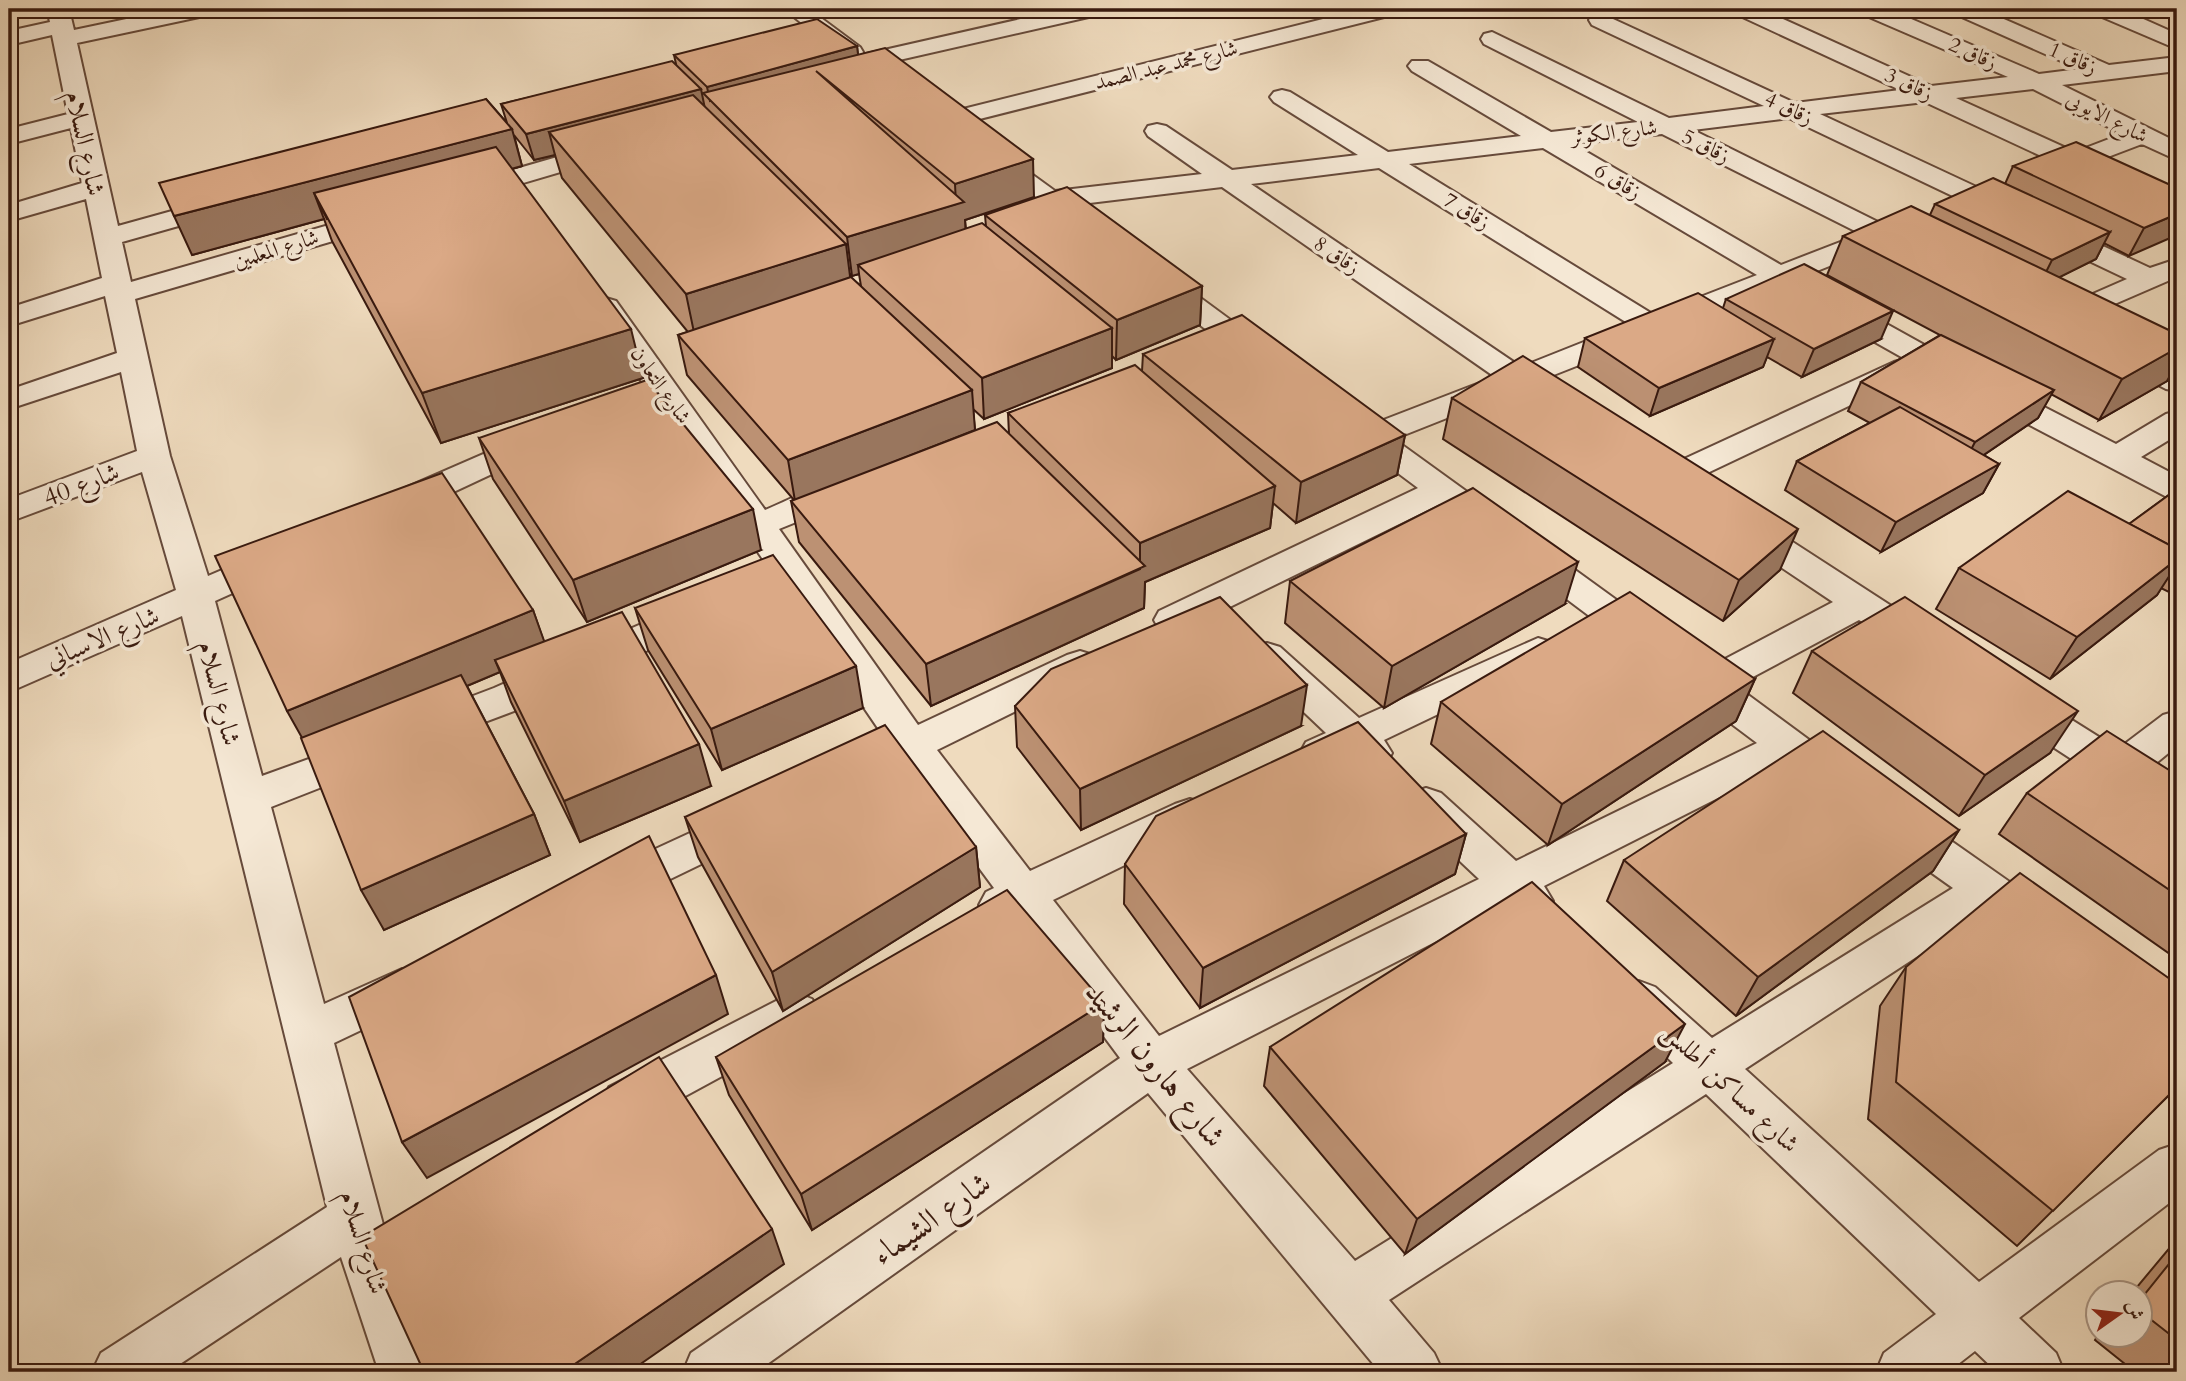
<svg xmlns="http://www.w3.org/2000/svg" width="2186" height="1381" viewBox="0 0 2186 1381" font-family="Cardo,Amiri,serif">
<rect width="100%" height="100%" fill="#efdbbe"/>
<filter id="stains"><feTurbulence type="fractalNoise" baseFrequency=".00286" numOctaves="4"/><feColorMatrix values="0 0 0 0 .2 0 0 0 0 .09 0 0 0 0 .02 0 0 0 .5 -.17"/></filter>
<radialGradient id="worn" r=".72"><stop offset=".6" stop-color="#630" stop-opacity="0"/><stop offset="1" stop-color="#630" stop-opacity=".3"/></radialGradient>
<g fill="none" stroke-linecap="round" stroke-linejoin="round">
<!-- street casing -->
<g stroke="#664a3b" stroke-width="4">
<g id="street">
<polygon points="47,9 69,9 74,30 174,9 215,9 212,14 204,16 77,43 118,226 226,196 235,198 239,204 235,210 122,242 131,282 381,210 391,212 394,218 391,224 135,299 170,456 208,576 264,552 276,548 288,552 294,560 288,568 215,601 262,776 364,739 378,743 384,754 378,765 271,807 324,1004 402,969 418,975 425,989 418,1003 334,1043 388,1243 433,1372 379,1372 341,1257 168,1372 92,1372 101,1353 327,1207 182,616 9,692 9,663 176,590 142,472 9,522 9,499 137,451 121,372 9,409 9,390 117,353 105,296 9,326 9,308 102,278 86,199 9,221 9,205 82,183 71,128 9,144 9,129 68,114 52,35 9,45 9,31 50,22"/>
<polygon points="784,9 809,9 860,47 863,52 862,55 1065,9 1104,9 1101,14 1093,16 864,68 856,66 852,61 854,58 844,57"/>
<polygon points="1363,9 1399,9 1396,14 944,128 935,126 932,121 935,116"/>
<path d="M1733 9H1761L1931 86 2008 77 1862 14 1859 9H1888L2039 74 2079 69 1955 14 1952 9H1981L2109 65 2177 57V71L2062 85 2177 142V160L2142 144 2050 179 2041 176 2037 171 2041 166 2052 161 1925 102 1820 114 2150 268 2177 259V277L2057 329 2047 326 2042 320 2047 314 2127 279 1789 118 1693 130 1886 226 1896 228 1911 242 1907 248 1897 250 1882 245 1802 277 1937 352 2116 444 2166 414 2177 411V435L2141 457 2177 476V499L2165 496 1919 367 1916 374 1682 485 1670 488 1658 485 1653 478 1658 471 1894 362 1905 359 1777 287 1541 380 1561 397 1556 404C1538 408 1529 400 1515 391L1394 439 1658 630 1664 639 1658 648 1645 652 1632 648 1440 504 1185 629 1172 633 1159 629 1154 620 1159 611 1418 488 1347 435 1342 428 1347 421 1358 418 1373 424 1495 377 1222 187 1073 205 1098 226 1094 232 1084 234 1074 232 983 162 979 157 983 152 992 149 1001 152 1055 191 1202 174 1148 136 1145 131 1148 126 1157 124 1166 126 1232 170 1358 155 1274 102 1270 97 1274 92 1282 90 1290 92 1388 152 1521 136 1412 71 1408 66 1412 61H1428L1551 132 1638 122 1484 44 1481 39 1484 34 1492 32 1669 118 1764 106 1592 25 1589 20 1592 15 1600 13 1795 103 1900 90 1736 14ZM2033 89 2122 134 2075 152 1956 98ZM1662 134 1861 234 1781 265 1573 144ZM1543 148 1757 275 1654 315 1409 164ZM1379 168 1629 324 1521 367 1251 184Z"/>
<polygon points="2092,9 2121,9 2177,34 2177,49 2095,14"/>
<polygon points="609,142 618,145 622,150 618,155 469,199 460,197 456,191 460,185"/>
<polygon points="1158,271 1168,274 1270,349 1274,355 1270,361 1259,364 1248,361 1148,286 1144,280 1148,274"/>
<path d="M606 298 616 301 765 510C791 500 826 477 853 485L858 492 853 499 779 529 918 725 1067 655 1080 651 1093 655 1099 664 1093 673 937 750 1030 871 1175 804 1190 799 1205 804 1211 815 1205 826 1053 900 1159 1036 1479 879 1411 815 1405 804 1411 793 1426 788 1441 793 1516 861 1757 743 1685 689 1680 679 1685 669 1699 665 1708 668 1833 602 1730 533 1725 525 1730 517 1742 514 1754 517 1933 633 1939 642 1933 651C1905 659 1882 634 1859 620L1736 686 1850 770 1856 781 1850 792C1822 801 1806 780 1785 764L1544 886 1553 901 1546 914C1530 919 1520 918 1507 905L1187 1069 1355 1261 1673 1063 1623 1015 1616 1001 1623 987 1639 981 1655 987 1712 1038 1953 888 1884 839 1878 827 1884 815 1899 811 1914 815 2051 911 2057 924 2051 937 2035 942 2019 937 1985 912 1745 1069 1979 1282 2159 1150 2177 1144V1197L2019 1318 2056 1353 2064 1372H1997L1975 1351 1948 1372H1876L1884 1353 1936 1314 1706 1094 1389 1300 1434 1353 1443 1372H1380L1148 1093 756 1372H683L691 1353 1120 1058 1016 918 1001 923 986 918 979 905 986 892 994 888 904 766 888 771 874 767 868 756 874 745 886 740 591 307 596 301Z"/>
<polygon points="2123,346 2177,370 2177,391 2166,389 2112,361 2108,355 2112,349"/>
<polygon points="534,432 545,435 550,442 545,449 413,511 401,514 389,511 384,503 389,495"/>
<polygon points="692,602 705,606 710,615 705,624 522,708 429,743 415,738 409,728 415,718 494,688"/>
<path d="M1538 638 1551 642 1557 651 1551 660 1384 740 1392 753 1386 764C1371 768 1362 767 1350 756L1320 768 1306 764 1300 753 1306 742 1326 733 1254 665 1248 656 1254 647 1267 643 1280 647 1359 718Z"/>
<polygon points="2018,691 2032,695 2118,749 2163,715 2177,711 2177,746 2149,769 2177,787 2177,823 2162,818 2004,715 1999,705 2004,695"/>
<polygon points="742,809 757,813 763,825 757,837 629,899 614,905 599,899 592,887 599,875"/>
<polygon points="796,993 812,999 819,1013 812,1027 643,1119 626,1125 609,1119 602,1103 609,1087 780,999"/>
</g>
</g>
<!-- street -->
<use href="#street" fill="#f5e8d5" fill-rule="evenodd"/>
</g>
<!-- wall -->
<g fill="#bc9173" stroke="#391a0f" stroke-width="2" fill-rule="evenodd">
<path d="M857 46 858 55 1034 197 965 220 966 229 986 227 985 215 1202 286 1200 325 1116 360 1112 356V368L984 419 973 409 975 430 1009 434 1008 413 1142 371 1143 354 1405 435 1397 475 1296 523 1273 503 1270 528 1145 582 1144 608 931 706 799 542 791 501 794 500 687 375 678 335 688 332 562 178 555 155 534 160 514 135 522 166 512 169 643 378 441 443 332 241 324 219 192 255 486 99 507 123 501 104 676 64 674 55ZM849 273 852 276 859 274 861 286 850 277Z"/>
<polygon points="2013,166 2177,188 2129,256 2104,243 2096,259 2059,277 2167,381 2099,420 2051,394 2038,418 1984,455 1999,464 1983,493 1881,552 1785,490 1797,461 1870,423 1848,411 1861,382 1940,335 1827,275 1843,236 1930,215 1935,204 2005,184"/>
<polygon points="1726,299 1881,339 1802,377 1767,357 1763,367 1650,416 1578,367 1585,338 1723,308"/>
<polygon points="1452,398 1780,570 1723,621 1443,439"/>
<polygon points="479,438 761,550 587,622 493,479"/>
<polygon points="2177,489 2177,596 2161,588 2157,595 2050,679 1936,609 1959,568 2129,524"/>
<polygon points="1290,581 1565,604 1384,708 1285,623"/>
<polygon points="635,608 863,708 722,770 648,650"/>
<polygon points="533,610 544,642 711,786 580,842 511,702 500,672 467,686 534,814 550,855 384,930 302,737"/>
<polygon points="1812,651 2050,753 1959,816 1793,693"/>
<polygon points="1755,679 1736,721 1548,845 1431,744 1441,702"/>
<polygon points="1015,706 1301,726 1081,830 1017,747"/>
<polygon points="2177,775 2177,959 1999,834 2027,793"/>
<polygon points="685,817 976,847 980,887 783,1011 698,857"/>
<polygon points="1959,830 1933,871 1736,1016 1607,901 1624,860"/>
<polygon points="1466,834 1455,874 1200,1008 1124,904 1125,864"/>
<polygon points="1906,967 2177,1087 2017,1246 1868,1119 1880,1006"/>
<polygon points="1104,1003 1103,1042 812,1230 729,1095 716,1057"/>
<polygon points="1270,1047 1665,1062 1405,1254 1264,1086"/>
<polygon points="2177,1239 2177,1372 2135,1372 2095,1340 2098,1335 2140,1335 2140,1293 2132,1293"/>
</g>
<!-- shaded-wall -->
<g fill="#99765e" stroke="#391a0f" stroke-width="2">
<polygon points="857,46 860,71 710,101 707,87"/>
<polygon points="701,89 706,114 549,132 555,155 534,160 526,134"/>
<polygon points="512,129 522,166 327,219 314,193 324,219 192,255 174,216"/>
<polygon points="1033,159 1034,197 965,220 966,240 858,265 859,274 852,276 847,237 956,204 955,184"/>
<polygon points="2177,214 2177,235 2129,256 2144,228"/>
<polygon points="2110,232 2096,259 2038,288 2052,260"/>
<polygon points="846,244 852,292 696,342 686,294"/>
<polygon points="1202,286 1200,325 1116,360 1117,320"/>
<polygon points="1893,311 1881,339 1802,377 1814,349"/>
<polygon points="1112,328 1112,368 984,419 982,378"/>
<polygon points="631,329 643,378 441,443 422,393"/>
<polygon points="1774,339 1763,367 1650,416 1659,388"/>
<polygon points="2177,348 2177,363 2167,381 2099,420 2122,379"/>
<polygon points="972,390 975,430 795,501 788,460"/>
<polygon points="2054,390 2038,418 1960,471 1975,442"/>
<polygon points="1405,435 1397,475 1296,523 1301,482"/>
<polygon points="1999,464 1983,493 1881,552 1896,522"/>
<polygon points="1275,486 1270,528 1145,582 1144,608 931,706 926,664 1140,569 1140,543"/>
<polygon points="753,509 761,550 587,622 573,580"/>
<polygon points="1798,529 1780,570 1723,621 1739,580"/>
<polygon points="2177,559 2177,564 2157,595 2050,679 2077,637"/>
<polygon points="1578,562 1565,604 1384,708 1392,666"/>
<polygon points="533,610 548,652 495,660 500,672 310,752 287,711"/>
<polygon points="856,666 863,708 722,770 711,729"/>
<polygon points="1755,679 1736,721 1548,845 1562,804"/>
<polygon points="1307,685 1301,726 1081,830 1080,789"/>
<polygon points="2078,711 2050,753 1959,816 1985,775"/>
<polygon points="699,744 711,786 580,842 564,801"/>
<polygon points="534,814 550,855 384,930 361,890"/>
<polygon points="1959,830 1933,871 1736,1016 1758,977"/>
<polygon points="1466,834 1455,874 1200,1008 1203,968"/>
<polygon points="976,847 980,887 783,1011 772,972"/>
<polygon points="716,975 728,1014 427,1178 402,1142"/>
<polygon points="1104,1003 1103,1042 812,1230 801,1194"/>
<polygon points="1685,1024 1665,1062 1405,1254 1417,1219"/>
<polygon points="772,1229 784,1264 629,1372 563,1372"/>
</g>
<!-- building -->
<g fill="#dba986" stroke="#391a0f" stroke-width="2">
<polygon points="817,19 857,46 707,87 674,55"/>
<polygon points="885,48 1033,159 955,184 816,71 964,202 847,237 703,93"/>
<polygon points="672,61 701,89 526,134 501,104"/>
<polygon points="693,95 846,244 686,294 549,132"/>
<polygon points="486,99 512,129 174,216 159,183"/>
<polygon points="2076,142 2177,188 2177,214 2144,228 2013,166"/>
<polygon points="496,147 631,329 422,393 314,193"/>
<polygon points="1993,178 2110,232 2052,260 1935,204"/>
<polygon points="1067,187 1202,286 1117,320 985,215"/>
<polygon points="1911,206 2177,334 2177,348 2122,379 1843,236"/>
<polygon points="982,223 1112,328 982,378 858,265"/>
<polygon points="1804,264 1893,311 1814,349 1726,299"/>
<polygon points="851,277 972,390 788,460 678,335"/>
<polygon points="1698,293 1774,339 1659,388 1585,338"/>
<polygon points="1242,315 1405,435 1301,482 1143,354"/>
<polygon points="1941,335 2054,390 1975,442 1861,382"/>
<polygon points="1523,356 1798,529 1739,580 1452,398"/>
<polygon points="1135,365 1275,486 1140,543 1008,413"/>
<polygon points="647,380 753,509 573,580 479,438"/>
<polygon points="1900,407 1999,464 1896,522 1797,461"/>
<polygon points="997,422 1145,566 926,664 791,501"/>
<polygon points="442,473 533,610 287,711 215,556"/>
<polygon points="1473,488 1578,562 1392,666 1290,581"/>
<polygon points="2177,489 2177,549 2129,524"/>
<polygon points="2068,491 2177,549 2177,559 2077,637 1959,568"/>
<polygon points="773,555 856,666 711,729 635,608"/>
<polygon points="1630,592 1755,679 1562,804 1441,702"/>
<polygon points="1220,597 1307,685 1080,789 1015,706 1051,669"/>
<polygon points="1905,597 2078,711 1985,775 1812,651"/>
<polygon points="622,612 699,744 564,801 495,660"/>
<polygon points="461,675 534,814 361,890 301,738"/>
<polygon points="1358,722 1466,834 1203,968 1125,864 1156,816"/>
<polygon points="885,725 976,847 772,972 685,817"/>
<polygon points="1823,731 1959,830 1758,977 1624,860"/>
<polygon points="2107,731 2177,775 2177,895 2027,793"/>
<polygon points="649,836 716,975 402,1142 349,997"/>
<polygon points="2020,873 2177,984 2177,1087 2053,1211 1896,1082 1906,967"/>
<polygon points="1532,882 1685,1024 1417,1219 1270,1047"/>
<polygon points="1007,890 1104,1003 801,1194 716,1057"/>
<polygon points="659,1057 772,1229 563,1372 424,1372 362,1237"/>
<polygon points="2177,1254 2177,1340 2140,1311 2140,1300"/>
</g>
<g text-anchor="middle" stroke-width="7" stroke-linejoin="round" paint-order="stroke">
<!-- far-street labels -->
<g font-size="21" fill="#391a0f" stroke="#f5e8d5">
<text transform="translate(1973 53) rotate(24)" y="7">زقاق 2</text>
<text transform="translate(2073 58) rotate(24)" y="7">زقاق 1</text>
<text transform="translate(1166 65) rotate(-14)" y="7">شارع محمد عبد الصمد</text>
<text transform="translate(1909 84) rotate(25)" y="7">زقاق 3</text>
<text transform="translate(1789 108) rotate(25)" y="7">زقاق 4</text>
<text transform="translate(2107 117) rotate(27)" y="7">شارع الايوبى</text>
<text transform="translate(1614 132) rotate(-7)" y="7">شارع الكوثر</text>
<text transform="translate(1706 146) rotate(27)" y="7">زقاق 5</text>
<text transform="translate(1618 181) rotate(31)" y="7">زقاق 6</text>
<text transform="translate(1467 211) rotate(32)" y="7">زقاق 7</text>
<text transform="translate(276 249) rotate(-17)" y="7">شارع المعلمين</text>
<text transform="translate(1337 255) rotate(34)" y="7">زقاق 8</text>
<text transform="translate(661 385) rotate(55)" y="7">شارع التعاون</text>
</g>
<!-- street labels -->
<g font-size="26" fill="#391a0f" stroke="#f5e8d5">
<text transform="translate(86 143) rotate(78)" y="9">شارع السلام</text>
<text transform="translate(81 484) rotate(-21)" y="9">شارع 40</text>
<text transform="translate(102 637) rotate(-23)" y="9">شارع الاسباني</text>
<text transform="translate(220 693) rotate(76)" y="9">شارع السلام</text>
<text transform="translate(1731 1087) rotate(43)" y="9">شارع مساكن أطلس</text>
<text transform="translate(364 1242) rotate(73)" y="9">شارع السلام</text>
</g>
<!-- near-street labels -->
<g font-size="32" fill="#391a0f" stroke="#f5e8d5">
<text transform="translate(1156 1064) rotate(51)" y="11">شارع هارون الرشيد</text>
<text transform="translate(931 1218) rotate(-35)" y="11">شارع الشيماء</text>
</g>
</g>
<!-- margin -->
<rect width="2186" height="1381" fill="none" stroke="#efdbbe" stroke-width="35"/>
<rect x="10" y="10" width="2165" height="1360" fill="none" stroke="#391a0f" stroke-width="3.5"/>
<rect x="18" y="18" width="2151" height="1346" fill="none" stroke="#391a0f" stroke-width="2"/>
<!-- north arrow -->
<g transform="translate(2119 1314) rotate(76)"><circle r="33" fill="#f5e8d5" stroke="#aa9686" stroke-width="2"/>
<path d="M0-5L12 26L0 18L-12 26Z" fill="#8f2418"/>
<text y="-10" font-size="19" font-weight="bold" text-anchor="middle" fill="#391a0f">ش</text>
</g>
<rect width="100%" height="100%" filter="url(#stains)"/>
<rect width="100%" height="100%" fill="url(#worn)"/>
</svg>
